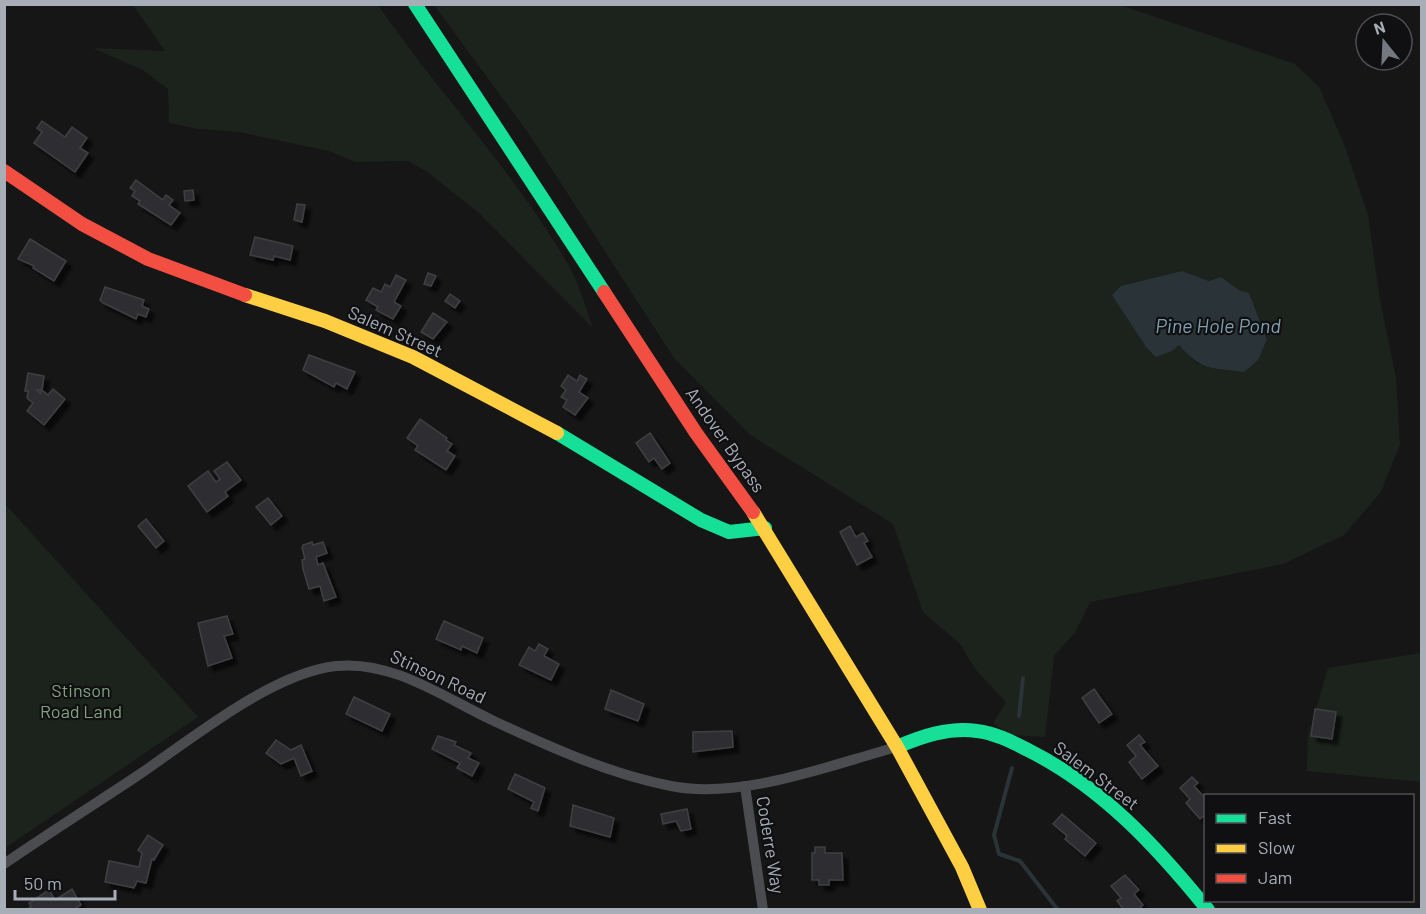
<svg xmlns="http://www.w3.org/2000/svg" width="1426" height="914" viewBox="0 0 1426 914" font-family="Barlow,sans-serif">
<defs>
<filter id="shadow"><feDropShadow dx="5.5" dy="5.5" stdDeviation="1.5" flood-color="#0009"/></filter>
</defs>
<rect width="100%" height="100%" fill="#161616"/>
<!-- green -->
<g fill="#1c231d" fill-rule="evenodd">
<path d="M133 5H378C439 94 516 173 570 268 580 286 586 309 593 328L478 212 426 171 408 161 355 162 329 151 239 132 199 129 169 123 168 89 143 70 93 48 165 51Z"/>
<path d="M434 5H1120L1295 64 1319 87 1344 144 1368 215 1380 300 1396 378 1400 444 1381 492 1344 535 1283 564 1090 602 1076 631 1054 656 1045 737 1010 735 993 723 1006 702 976 670 960 644 923 612 893 524 749 434 674 358 529 134ZM1182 271 1210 281 1221 277 1239 290 1249 293 1267 338 1221 368 1196 363 1179 345 1146 347 1132 324 1122 286Z"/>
<polygon points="5,504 198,717 5,848"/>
<polygon points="1421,653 1421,782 1307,771 1308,736 1328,668"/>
</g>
<!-- water -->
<path fill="#2a3338" d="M1182 271 1209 281 1221 277 1239 290 1249 293 1267 339 1258 360 1244 372C1212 367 1202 372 1179 345L1172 351 1156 357 1146 347 1112 295 1121 286Z"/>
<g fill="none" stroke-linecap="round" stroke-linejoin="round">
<!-- stream -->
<g stroke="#2a3338" stroke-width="4">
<polyline points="1019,716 1023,678"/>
<polyline points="1012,768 994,835 999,854 1020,861 1058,910"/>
</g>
</g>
<!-- building -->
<g fill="#2f2f30" stroke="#3e4042" stroke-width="1.5" filter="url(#shadow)">
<polygon points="42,121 65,137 72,127 87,138 80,148 88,153 75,172 34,143 42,132 37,128"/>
<polygon points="136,180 163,200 166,195 173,200 169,205 180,213 171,225 138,204 140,201 132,196 135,191 130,188"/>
<polygon points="193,190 194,200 185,201 184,191"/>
<polygon points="297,204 305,205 302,222 294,220"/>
<polygon points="255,237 293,246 290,260 274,256 273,260 250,255"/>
<polygon points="30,239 66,261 54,281 33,268 34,266 18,259"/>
<polygon points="428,273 436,276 431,286 424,284"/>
<polygon points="396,275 406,280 394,302 401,306 393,319 376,310 378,307 366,300 373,288 381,292 385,284 390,287"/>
<polygon points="105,287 144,300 142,306 149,309 146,317 138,314 136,319 103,303 100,300"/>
<polygon points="450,294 460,301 455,308 445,301"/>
<polygon points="433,313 447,322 433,339 421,332"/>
<polygon points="309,355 355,372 347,389 336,383 334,387 303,370"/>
<polygon points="28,373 44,376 42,390 37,390 40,393 42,390 48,395 53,389 65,399 44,425 27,411 33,403 27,398 28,391 25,391"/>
<polygon points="568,375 577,381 580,375 587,379 579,392 588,398 575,415 563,407 567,400 561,397 566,390 561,386"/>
<polygon points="420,419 447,438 446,440 452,444 447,451 455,456 446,470 415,450 418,446 407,438"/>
<polygon points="650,433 670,463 662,469 654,458 649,462 636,443"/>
<polygon points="227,462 241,480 225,492 228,496 207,512 188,486 208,471 216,482 220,479 214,471"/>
<polygon points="268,498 282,516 271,525 256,507"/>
<polygon points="146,519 164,541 156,548 138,526"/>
<polygon points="850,526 856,537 863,533 868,541 864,543 872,557 857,565 840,532"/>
<polygon points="312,542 313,545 323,542 327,553 316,557 318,565 323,563 336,597 324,601 320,586 309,589 303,569 302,560 305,559 302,548 303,545"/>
<polygon points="227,616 233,634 224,636 232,658 208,666 198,623"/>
<polygon points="444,621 483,638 477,653 462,646 461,650 436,639"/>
<polygon points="539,644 548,649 544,656 559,664 551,680 519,665 529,647 535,651"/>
<polygon points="1094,689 1112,714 1099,723 1082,698"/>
<polygon points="611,690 644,704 638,721 605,709"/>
<polygon points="354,697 390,714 382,731 346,714"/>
<polygon points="1315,709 1336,712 1332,739 1311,736"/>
<polygon points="732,731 733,747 693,752 693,732"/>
<polygon points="1139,735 1145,742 1140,745 1158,766 1142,779 1129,762 1136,756 1127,745"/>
<polygon points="438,736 456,742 454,745 471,753 468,758 479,763 472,776 457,768 460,763 432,749"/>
<polygon points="276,740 291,750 301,745 312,771 301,776 294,758 281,764 266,753"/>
<polygon points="515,774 545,788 538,811 531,808 534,802 508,789"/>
<polygon points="1192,777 1198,783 1194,786 1206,799 1206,814 1200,819 1186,803 1190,799 1180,788"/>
<polygon points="573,805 614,818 610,837 570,826"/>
<polygon points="687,809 691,829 681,831 676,821 663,824 661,814"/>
<polygon points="1062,814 1096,843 1085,856 1065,839 1067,836 1053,824"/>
<polygon points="148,835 163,845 154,860 152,859 146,883 137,881 134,888 105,882 109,861 139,867 142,853 138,850"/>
<polygon points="815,847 825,847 825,853 842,853 843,880 829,880 829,885 819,885 819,880 812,880 812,853 815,853"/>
<polygon points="1125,875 1139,890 1134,894 1143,905 1138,910 1124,910 1117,901 1121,898 1111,886"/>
<polygon points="72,889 81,905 73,910 27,909 31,907 29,903 49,890 55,900"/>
</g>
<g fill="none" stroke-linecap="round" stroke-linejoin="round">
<!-- street -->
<g stroke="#4a4c4f" stroke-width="10">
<polyline points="745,786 763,910"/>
<path d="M4 864C49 833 95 804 140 774 193 738 272 673 336 666 394 660 446 699 496 722 552 748 610 774 671 786 741 800 830 765 897 747"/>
</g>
<!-- fast -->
<g stroke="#16e098" stroke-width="14">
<polyline points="415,4 604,292"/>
<polyline points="557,433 701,520 729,532 765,528"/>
<path d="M897 747C922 736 949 727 977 731 995 733 1012 742 1028 750 1102 787 1157 847 1208 910"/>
</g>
<!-- slow -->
<g stroke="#ffcf43" stroke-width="14">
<polyline points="245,295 325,321 413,357 557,433"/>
<polyline points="753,512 897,747 962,867 980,910"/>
</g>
<!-- jam -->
<g stroke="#f24e42" stroke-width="14">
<polyline points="4,171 82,224 148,259 245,295"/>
<polyline points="604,292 696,433 753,512"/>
</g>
</g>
<g text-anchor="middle" stroke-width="4.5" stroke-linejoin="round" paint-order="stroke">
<!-- street labels -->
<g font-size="18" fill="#a7aeb7" stroke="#101012">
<text transform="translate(395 332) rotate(24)" y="6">Salem Street</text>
<text transform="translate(725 440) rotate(55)" y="6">Andover Bypass</text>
<text transform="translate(438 677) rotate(25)" y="6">Stinson Road</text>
<text transform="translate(1096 776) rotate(37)" y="6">Salem Street</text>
<text transform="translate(770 845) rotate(81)" y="6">Coderre Way</text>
</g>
<!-- park labels -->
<g font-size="18" fill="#81a17f" stroke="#101012">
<text x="81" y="697">Stinson<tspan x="81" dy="21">Road Land</tspan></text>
</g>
<!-- water labels -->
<g font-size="20" font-style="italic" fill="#7f9fb1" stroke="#101012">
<text x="1218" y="333">Pine Hole Pond</text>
</g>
</g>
<!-- border -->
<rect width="1426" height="914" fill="none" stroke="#a7aeb7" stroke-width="12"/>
<!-- legend -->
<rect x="1204" y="794" width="210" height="108" fill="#101012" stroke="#4c4f54" stroke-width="1.5"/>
<rect x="1216" y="814" width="30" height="9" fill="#16e098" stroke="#4c4f54" stroke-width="1.5"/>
<text x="1258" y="824" font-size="18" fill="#a7aeb7">Fast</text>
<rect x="1216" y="844" width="30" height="9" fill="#ffcf43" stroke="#4c4f54" stroke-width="1.5"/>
<text x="1258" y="854" font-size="18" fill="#a7aeb7">Slow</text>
<rect x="1216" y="874" width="30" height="9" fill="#f24e42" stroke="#4c4f54" stroke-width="1.5"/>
<text x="1258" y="884" font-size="18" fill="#a7aeb7">Jam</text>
<!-- north arrow -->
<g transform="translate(1384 42) rotate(342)"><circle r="28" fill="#101012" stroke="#4c4f54" stroke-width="1.5"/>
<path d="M0-4.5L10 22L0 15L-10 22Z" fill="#74797f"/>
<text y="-9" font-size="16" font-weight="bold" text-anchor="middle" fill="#a7aeb7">N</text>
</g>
<!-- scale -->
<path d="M15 890v9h100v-9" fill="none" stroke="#a7aeb7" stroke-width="3"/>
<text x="24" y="890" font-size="18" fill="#a7aeb7" stroke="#101012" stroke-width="4.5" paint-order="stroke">50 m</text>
</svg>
